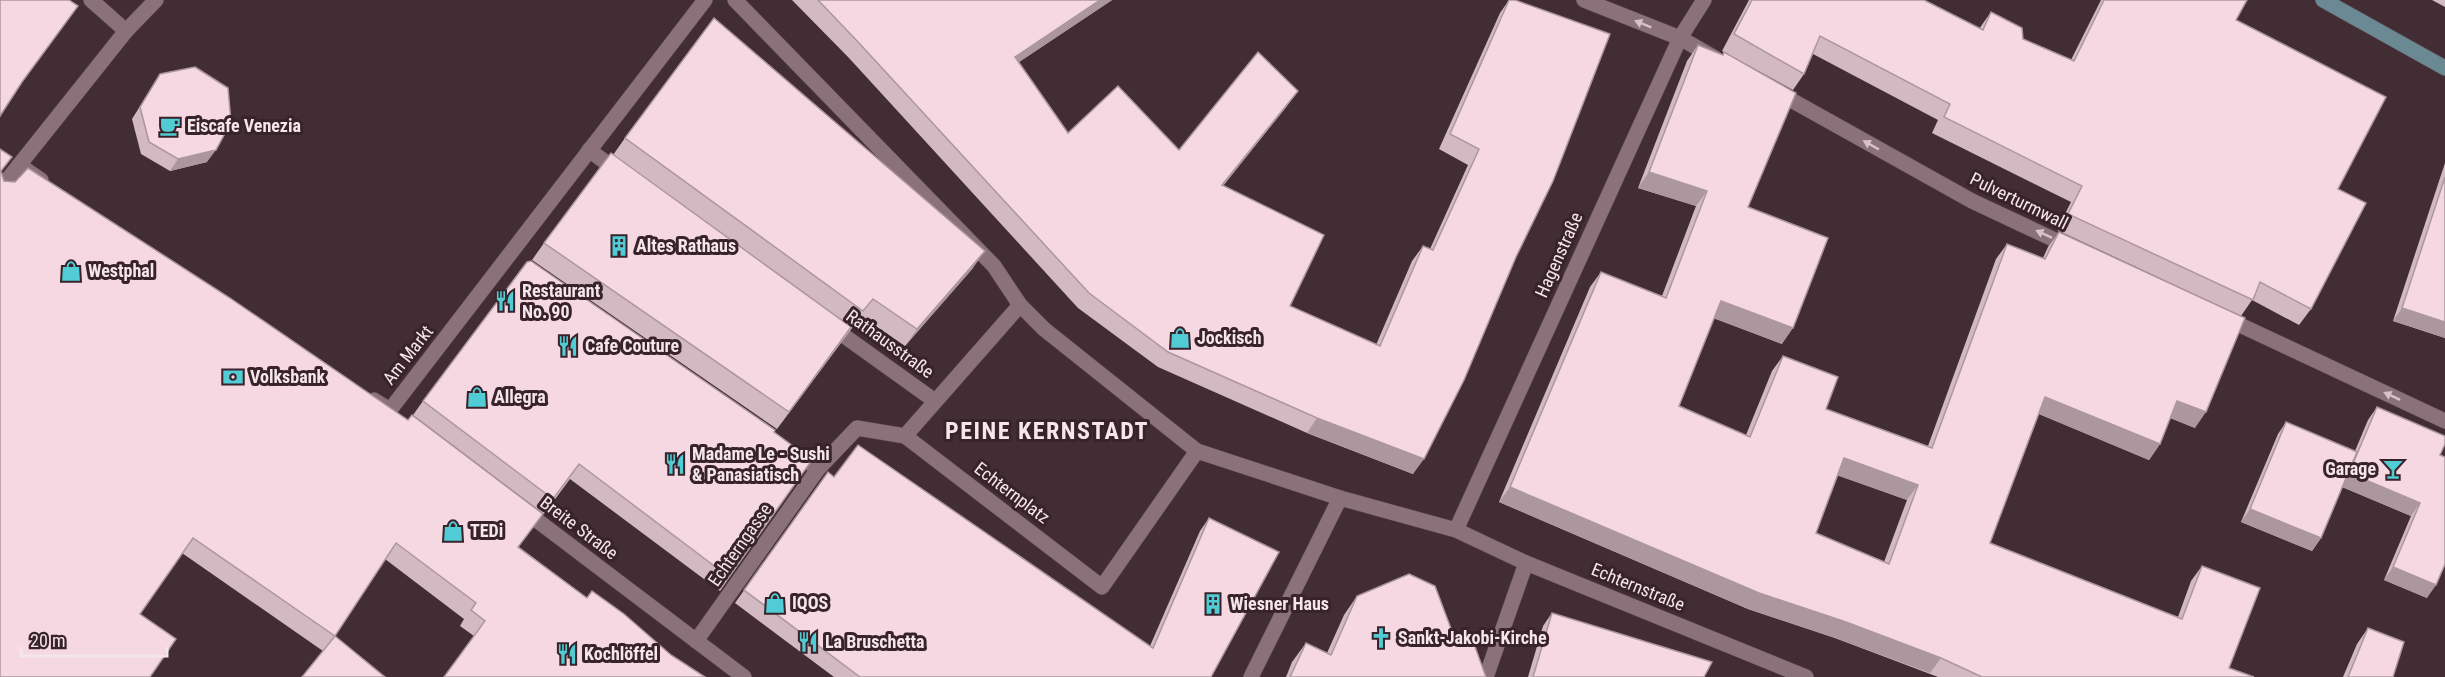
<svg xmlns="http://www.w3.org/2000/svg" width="2445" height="677" viewBox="0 0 2445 677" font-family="'Roboto Condensed',sans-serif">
<rect width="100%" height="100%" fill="#432d34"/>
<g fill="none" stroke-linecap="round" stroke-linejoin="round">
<!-- street casing -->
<g stroke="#5d4b52" stroke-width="16">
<g id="street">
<polyline points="91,0 126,31"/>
<polyline points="735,0 994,266 1020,305"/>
<polyline points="1584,0 1680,38 1715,58"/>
<polyline points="1775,91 1972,201 2072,248"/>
<polyline points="589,150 620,173"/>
<polyline points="19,165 41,180"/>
<polyline points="0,189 126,31 156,0"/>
<polyline points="2225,318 2445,421"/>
<polyline points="829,325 935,401"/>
<polyline points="374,400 390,410 705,0"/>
<polyline points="1197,451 1102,587 905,436 1020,305 1044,329 1197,451 1340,498 1456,530 1526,563 1806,677"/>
<polyline points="794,452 818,469"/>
<polyline points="522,509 744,677"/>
<polyline points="1456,530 1680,38 1704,0"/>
<polyline points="696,641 818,469 857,428 905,436"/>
<polyline points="1251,677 1340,498"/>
<polyline points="1486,677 1526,563"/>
</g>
</g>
<!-- secondary casing -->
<g stroke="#5d4b52" stroke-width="16">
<polyline id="secondary" points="2323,0 2445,68"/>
</g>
<!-- street -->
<use href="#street" stroke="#8b7179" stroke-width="15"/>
<!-- secondary -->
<use href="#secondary" stroke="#6a8992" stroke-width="15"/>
</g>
<!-- wall -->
<g fill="#d3bac2" fill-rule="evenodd">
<polygon points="792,0 1112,0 1019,62 1068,133 1179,150 1287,106 1223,186 1290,306 1376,345 1412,261 1423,246 1430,249 1468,165 1439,149 1500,13 1509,0 1516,257 1413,474 1307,433 1158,367 1078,308 849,58"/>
<polygon points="1749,0 1924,0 1979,29 1991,12 2023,39 2071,60 2101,0 2247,0 2236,20 2338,189 2311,309 2299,325 2252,300 2241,316 2057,230 2071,202 1932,133 1938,120 1813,54 1804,74 1793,90 1722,51"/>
<polygon points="2432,0 2445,0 2445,7"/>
<path d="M1698 45 1748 207 1782 344 1714 318 1679 406 1746 435 1772 371 1783 356 1826 409 1928 446 1996 259 2007 244 2043 258 2048 247 2059 232 2195 428 2170 418 2160 444 2149 460 2039 414 1990 543 2178 617 2191 581 2202 566 2229 668 2254 677H1938L1835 638 1748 609 1499 502 1590 287 1601 272 1662 296 1696 206 1638 188 1687 61ZM1838 475 1907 500 1884 562 1816 533Z"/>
<polygon points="160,74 207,162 170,171 141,154 132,119"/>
<polygon points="625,138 973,268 905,346 861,316 777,429 532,260 544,243 613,155"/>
<polygon points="2445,163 2445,338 2393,321"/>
<polygon points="1,171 4,181 519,547 587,598 624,614 474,636 460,626 464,619 385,559 335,636 323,651 182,553 140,614"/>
<polygon points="423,401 774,432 812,460 720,591 570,479 544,514 413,415"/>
<polygon points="2377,407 2440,455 2427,598 2384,580 2411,516 2342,487 2321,538 2312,551 2241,522 2278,434 2286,422 2355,451 2368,420"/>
<polygon points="828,472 834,477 1150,646 1200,531 1209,518 1211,677 834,677 735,603"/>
<polygon points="1357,596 1453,634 1486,677 1286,677 1292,662 1306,643 1327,653 1344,615"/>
<polygon points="1552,613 1704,677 1528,677 1543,626"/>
<polygon points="2368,628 2393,677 2343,677 2357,644"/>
</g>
<!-- shaded-wall -->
<g fill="#ac979e">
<polygon points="1100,0 1112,0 1004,72 1015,57"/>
<polygon points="1298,91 1287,106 1211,200 1222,185"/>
<polygon points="216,150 207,162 170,171 178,159"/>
<polygon points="1649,172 1707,191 1696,206 1638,188"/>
<polygon points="985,251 973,268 905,346 917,329"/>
<polygon points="1721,301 1793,328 1782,344 1710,317"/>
<polygon points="2402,308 2445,322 2445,338 2393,321"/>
<polygon points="851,327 840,344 777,429 789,412"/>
<polygon points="2045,397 2160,444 2149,460 2034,412"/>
<polygon points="2177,401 2206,412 2195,428 2166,416"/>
<polygon points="1317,418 1424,459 1413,474 1307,433"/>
<polygon points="1844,458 1918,485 1907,500 1833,474"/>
<polygon points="2349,473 2420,503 2411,516 2340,486"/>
<polygon points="1510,487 1846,622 1941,658 1930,673 1835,638 1748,609 1499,502"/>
<polygon points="2250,509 2321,538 2312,551 2241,522"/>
<polygon points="2393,567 2436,585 2427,598 2384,580"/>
</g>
<!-- building -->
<g fill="#f5d8e1" stroke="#ac979e" stroke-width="1.5" fill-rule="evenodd">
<polygon points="0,0 69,0 78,6 22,82 0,116"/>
<polygon points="818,0 1100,0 1015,57 1068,133 1118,86 1179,150 1258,52 1298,91 1222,185 1324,235 1290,306 1380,346 1423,246 1433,250 1479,149 1450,134 1509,0 1515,0 1610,34 1553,181 1516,257 1464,380 1424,459 1317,418 1168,352 1089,293 859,43"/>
<polygon points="1752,0 1924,0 1983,30 1991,12 2022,28 2023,39 2074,61 2104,0 2247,0 2236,20 2386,97 2338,189 2366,203 2311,309 2260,282 2253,300 2068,214 2082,186 1944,117 1950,104 1820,36 1804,74 1734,34"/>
<polygon points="714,18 985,251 917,329 873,299 863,311 625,138"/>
<path d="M1698 45 1723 55 1724 52 1796 93 1748 207 1828 238 1793 328 1721 301 1679 406 1750 437 1783 356 1838 377 1826 409 1932 448 2007 244 2045 259 2059 232 2245 318 2206 412 2177 401 2160 444 2045 397 1990 543 2182 619 2202 566 2260 588 2229 668 2254 677H1982L1941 658 1846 622 1759 593 1510 487 1601 272 1666 298 1707 191 1649 172ZM1844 458 1918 485 1889 564 1816 533Z"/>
<polygon points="195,67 228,88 231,122 216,150 178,159 149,142 140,107 160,74"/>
<polygon points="0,149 12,157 1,171 4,181 15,182 28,168 230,298 408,420 412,415 543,514 518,547 587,598 592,591 624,614 671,655 705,677 444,677 485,621 471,610 476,603 396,543 335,636 193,538 140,614 176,639 150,677 0,677"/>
<polygon points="611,153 851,327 789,412 544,243"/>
<polygon points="2445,177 2445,322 2402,308"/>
<polygon points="531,261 775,430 774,432 812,460 729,577 579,464 553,499 423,401 527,262"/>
<polygon points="2377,407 2445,436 2445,444 2440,455 2445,457 2445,564 2436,585 2393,567 2420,503 2349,473"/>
<polygon points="2286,422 2357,452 2321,538 2250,509"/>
<polygon points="858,445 1153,648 1209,518 1279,552 1211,677 860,677 744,590 828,472 834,477"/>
<polygon points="1409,574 1435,586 1453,634 1474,644 1486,677 1290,677 1306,643 1331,655 1357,596"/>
<polygon points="1552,613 1712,662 1704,677 1533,677"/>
<polygon points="2368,628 2404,642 2393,677 2348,677"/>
<polygon points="335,636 385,677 302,677"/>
</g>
<!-- one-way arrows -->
<defs><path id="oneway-solid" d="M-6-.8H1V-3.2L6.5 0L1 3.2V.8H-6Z" transform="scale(1.5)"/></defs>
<g fill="#d5c3c9">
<use href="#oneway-solid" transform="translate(1643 24) rotate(-158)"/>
<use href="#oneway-solid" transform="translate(1871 145) rotate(-151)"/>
<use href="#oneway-solid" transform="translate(2044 234) rotate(-155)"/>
<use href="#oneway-solid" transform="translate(2392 396) rotate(-155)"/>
</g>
<!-- icons -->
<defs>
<g id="cafe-bare" transform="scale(1.62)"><path d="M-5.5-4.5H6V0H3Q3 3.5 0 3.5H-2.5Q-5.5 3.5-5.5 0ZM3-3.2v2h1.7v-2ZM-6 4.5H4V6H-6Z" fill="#51ccd4" stroke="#38232a" stroke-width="2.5" paint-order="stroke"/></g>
<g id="building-bare" transform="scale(1.62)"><path d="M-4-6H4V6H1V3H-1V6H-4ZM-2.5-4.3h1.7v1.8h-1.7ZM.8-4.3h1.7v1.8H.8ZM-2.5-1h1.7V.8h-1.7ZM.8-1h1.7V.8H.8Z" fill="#51ccd4" stroke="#38232a" stroke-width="2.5" paint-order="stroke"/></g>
<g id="shop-bare" transform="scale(1.62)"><path d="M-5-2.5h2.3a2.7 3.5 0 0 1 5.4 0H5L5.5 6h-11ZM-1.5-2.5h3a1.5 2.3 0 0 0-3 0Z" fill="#51ccd4" stroke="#38232a" stroke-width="2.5" paint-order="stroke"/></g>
<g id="restaurant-bare" transform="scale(1.62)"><path d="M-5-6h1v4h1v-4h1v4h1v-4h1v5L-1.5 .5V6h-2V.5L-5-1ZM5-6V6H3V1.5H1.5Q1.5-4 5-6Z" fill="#51ccd4" stroke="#38232a" stroke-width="2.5" paint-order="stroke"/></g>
<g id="bank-bare" transform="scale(1.62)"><path d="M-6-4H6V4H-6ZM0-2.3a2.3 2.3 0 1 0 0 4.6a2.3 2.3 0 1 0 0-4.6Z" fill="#51ccd4" stroke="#38232a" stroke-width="2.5" paint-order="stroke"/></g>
<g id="bar-bare" transform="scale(1.62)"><path d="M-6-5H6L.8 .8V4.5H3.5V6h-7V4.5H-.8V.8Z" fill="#51ccd4" stroke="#38232a" stroke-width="2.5" paint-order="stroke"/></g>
<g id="church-bare" transform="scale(1.62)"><path d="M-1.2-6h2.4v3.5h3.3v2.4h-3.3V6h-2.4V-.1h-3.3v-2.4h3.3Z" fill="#51ccd4" stroke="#38232a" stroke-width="2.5" paint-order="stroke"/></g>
</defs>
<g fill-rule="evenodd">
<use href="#cafe-bare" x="170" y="126"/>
<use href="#building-bare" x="619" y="246"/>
<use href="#shop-bare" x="71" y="271"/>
<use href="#restaurant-bare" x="505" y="301"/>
<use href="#shop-bare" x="1180" y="338"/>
<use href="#restaurant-bare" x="568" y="346"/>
<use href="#bank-bare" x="233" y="377"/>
<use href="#shop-bare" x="477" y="397"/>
<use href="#restaurant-bare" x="675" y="464"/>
<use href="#bar-bare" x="2393" y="469"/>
<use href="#shop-bare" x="453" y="531"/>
<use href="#shop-bare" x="775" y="603"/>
<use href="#building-bare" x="1213" y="604"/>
<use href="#church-bare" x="1381" y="638"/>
<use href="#restaurant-bare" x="808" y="642"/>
<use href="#restaurant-bare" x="567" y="654"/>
</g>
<g text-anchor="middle" stroke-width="6" stroke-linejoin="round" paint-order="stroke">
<!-- poi labels -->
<g font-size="18" font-weight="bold" fill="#f5e6eb" stroke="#38232a" text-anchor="start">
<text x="187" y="132">Eiscafe Venezia</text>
<text x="636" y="252">Altes Rathaus</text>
<text x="88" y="277">Westphal</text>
<text x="522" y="297">Restaurant<tspan x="522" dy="21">No. 90</tspan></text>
<text x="1197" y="344">Jockisch</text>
<text x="585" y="352">Cafe Couture</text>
<text x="250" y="383">Volksbank</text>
<text x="494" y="403">Allegra</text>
<text x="692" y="460">Madame Le - Sushi<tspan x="692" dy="21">&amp; Panasiatisch</tspan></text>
<text x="2376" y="475" text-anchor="end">Garage</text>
<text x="470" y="537">TEDi</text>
<text x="792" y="609">IQOS</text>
<text x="1230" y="610">Wiesner Haus</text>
<text x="1398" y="644">Sankt-Jakobi-Kirche</text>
<text x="825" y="648">La Bruschetta</text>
<text x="584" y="660">Kochlöffel</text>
</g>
<!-- street labels -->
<g font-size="18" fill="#f5e6eb" stroke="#38232a">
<text transform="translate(2019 201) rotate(26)" y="6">Pulverturmwall</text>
<text transform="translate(1559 255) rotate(-66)" y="6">Hagenstraße</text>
<text transform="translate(890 344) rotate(36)" y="6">Rathausstraße</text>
<text transform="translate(408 355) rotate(-52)" y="6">Am Markt</text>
<text transform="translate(1012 493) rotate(37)" y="6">Echternplatz</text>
<text transform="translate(579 528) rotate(37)" y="6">Breite Straße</text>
<text transform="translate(740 545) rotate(-55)" y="6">Echterngasse</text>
<text transform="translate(1638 587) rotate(22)" y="6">Echternstraße</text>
</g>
<!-- district labels -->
<g font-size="24" font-weight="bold" letter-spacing="1.5" fill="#f5e6eb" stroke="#38232a">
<text x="1047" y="439">PEINE KERNSTADT</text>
</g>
</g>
<!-- scale -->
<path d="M21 647v9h146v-9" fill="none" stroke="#f5e6eb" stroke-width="3"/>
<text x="30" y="647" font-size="18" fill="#f5e6eb" stroke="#38232a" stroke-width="4.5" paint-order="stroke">20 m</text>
</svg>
